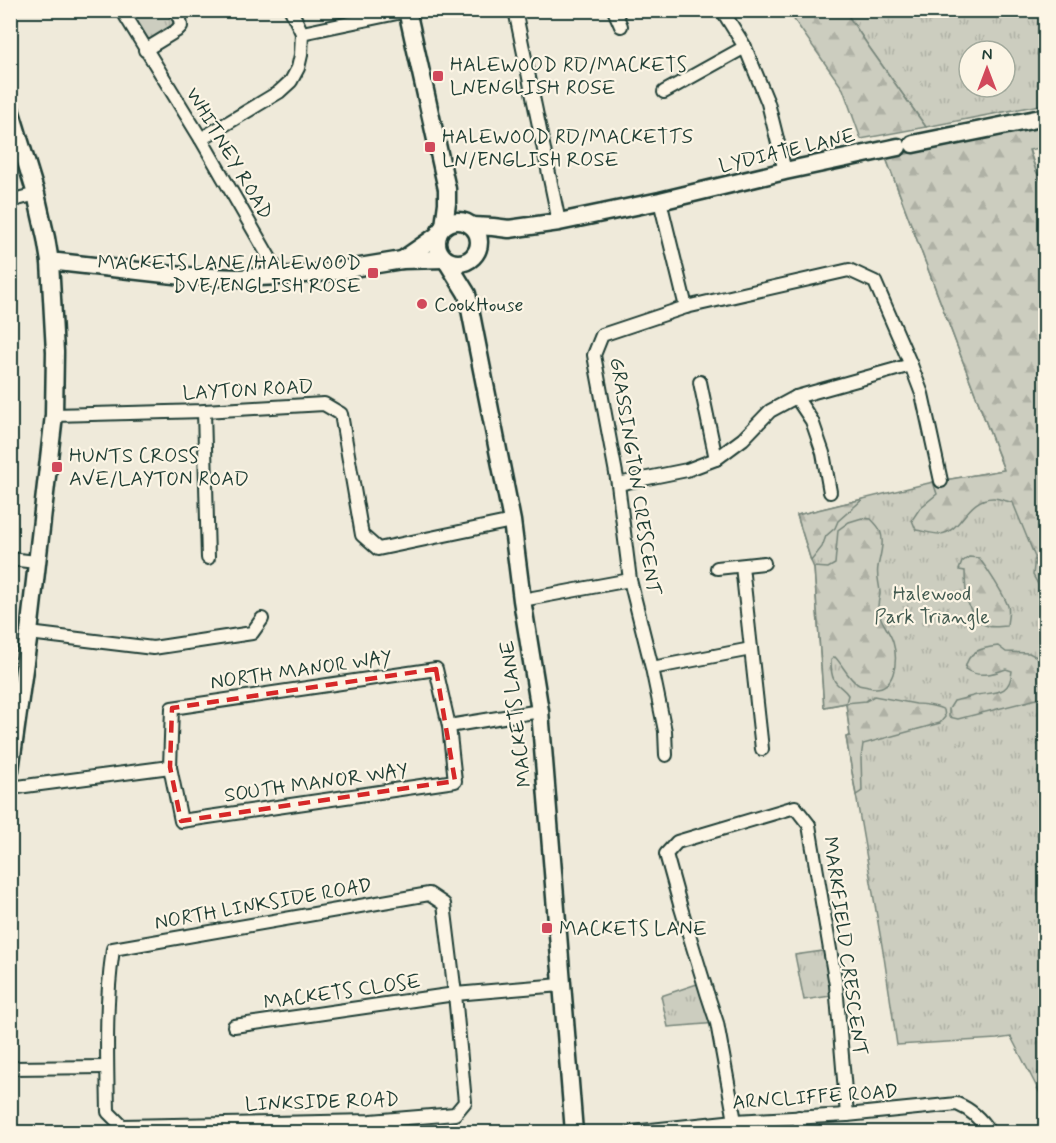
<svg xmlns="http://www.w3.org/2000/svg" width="1056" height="1143" viewBox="0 0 1056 1143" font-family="Mynerve,sans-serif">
<defs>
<pattern id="grass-tufts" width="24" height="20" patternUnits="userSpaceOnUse" patternTransform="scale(1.5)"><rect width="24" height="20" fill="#cccdbf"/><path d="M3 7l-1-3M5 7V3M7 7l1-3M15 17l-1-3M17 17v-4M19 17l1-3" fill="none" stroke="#afb1a5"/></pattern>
<pattern id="forest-firs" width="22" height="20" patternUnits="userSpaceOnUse" patternTransform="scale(1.5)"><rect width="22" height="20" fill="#cccdbf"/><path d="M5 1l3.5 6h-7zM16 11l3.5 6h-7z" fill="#afb1a5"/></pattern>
</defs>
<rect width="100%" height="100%" fill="#efeada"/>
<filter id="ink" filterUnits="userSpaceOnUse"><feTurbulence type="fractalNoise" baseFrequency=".0167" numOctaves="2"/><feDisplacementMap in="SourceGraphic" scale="12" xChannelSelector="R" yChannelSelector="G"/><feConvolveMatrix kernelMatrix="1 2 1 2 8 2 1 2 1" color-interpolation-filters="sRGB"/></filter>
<g filter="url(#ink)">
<!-- grass -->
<g fill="url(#grass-tufts)" stroke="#76857a" stroke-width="1.5" fill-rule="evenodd">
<polygon points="131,11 167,11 173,21 172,27 152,40 148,39"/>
<path d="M845 11H1045V104L926 127 869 47ZM969 51H1005V87H969Z"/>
<polygon points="1029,149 1036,170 1046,190 1045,1103 1011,1037 997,1039 897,1045 884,957 846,737 850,736 846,703 824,707 814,568 811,561 797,515 933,482 1004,470 886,158"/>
<polygon points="829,950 837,995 804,1000 795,955"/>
<polygon points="703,982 717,1023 668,1027 661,996"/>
</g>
<!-- forest -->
<g fill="url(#forest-firs)" stroke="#76857a" stroke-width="1.5">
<polygon points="788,11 845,11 869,47 926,127 861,139 843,89"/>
<path d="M1045 126V147L1029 150 1036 171 1046 190 1045 597 1033 575 1035 557 1013 503C1007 501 1000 499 994 498 967 497 961 533 940 534 932 534 923 531 916 530L912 520 920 508 937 494 933 482 1004 470 886 158Z"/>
<polygon points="863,499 838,521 835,528 826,536 822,547 811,561 797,515"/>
<path d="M862 518 871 519C874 522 878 526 880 530 885 542 880 555 878 567 876 576 880 585 880 594 879 599 878 603 878 608 879 621 889 629 893 642 899 661 895 694 868 687 865 686 861 686 859 685 848 679 843 665 835 657L831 660C831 668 831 678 837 684 841 688 845 690 848 695L846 703 866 701 874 696 916 704C923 704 938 706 944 710L945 717 940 723 863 744 861 758 862 791 856 795 846 737 850 736 846 703 824 707 814 567 828 568 835 564 838 530 849 522Z"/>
<path d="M969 557 979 558C988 570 1003 593 1008 606 1010 612 1007 620 1007 626 1001 626 994 628 988 626 966 619 965 590 965 571L959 570 962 562Z"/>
<path d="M998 646 1006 652 1029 653 1037 657 1045 666V697L958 719 949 717V709L954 701C962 699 969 697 977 695 996 692 1010 695 1012 671L1006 669C993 674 978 678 965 669 968 651 981 648 998 646Z"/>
</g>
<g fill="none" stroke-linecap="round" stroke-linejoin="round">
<!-- street casing -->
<g stroke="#1f3d34" stroke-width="16">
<g id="street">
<polyline points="122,10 201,139 280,276"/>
<polyline points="515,10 559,222"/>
<polyline points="614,10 621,26"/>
<polyline points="722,10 745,47 768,103 785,171"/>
<polyline points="302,33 407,11"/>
<polyline points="145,50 176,31 181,26 180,19 174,10"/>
<polyline points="664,92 745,47"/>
<polyline points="201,139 279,92 291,81 298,68 301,55 302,33 291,10"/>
<polyline points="10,201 36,194"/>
<polyline points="660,201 686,307"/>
<polyline points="700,382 716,459"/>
<polyline points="796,397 812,421 823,453 830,492"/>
<polyline points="204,411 208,558"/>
<polyline points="54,415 204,411 324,404 341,414 362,535 378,549 512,521"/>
<polyline points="618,484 687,470 716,459 743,439 770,411 796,397 911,365"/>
<polyline points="10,559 36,562"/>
<polyline points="742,566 762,749"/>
<polyline points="717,568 764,563"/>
<polyline points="522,600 630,580"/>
<polyline points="29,633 153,648 252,633 262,619"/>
<polyline points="652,668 751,649"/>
<polygon points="436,669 449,726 455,781 181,821 170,767 172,708"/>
<polyline points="449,726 540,711"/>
<polyline points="666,755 665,731 652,668 630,580 618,484 594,355 602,335 686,307 849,270 875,282 911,365 922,394 941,481"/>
<polyline points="10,788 170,767"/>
<path d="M234 1026 455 994 444 904 429 894 113 949C105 1003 107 1058 108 1112L122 1126 371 1121 455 1114 465 1102 455 994 561 985"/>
<polyline points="10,1068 107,1067"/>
<polyline points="799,1117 801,1132"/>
<polyline points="735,1121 717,1023 707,993 681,908 666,854 677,842 795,807 809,825 836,985 847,1115"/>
<path d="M632 1132 735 1121 847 1115 957 1104C972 1110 981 1119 989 1132"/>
</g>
</g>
<!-- secondary casing -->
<g stroke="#1f3d34" stroke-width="21">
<g id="secondary">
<polyline points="407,10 447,189 447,203 444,226"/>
<polyline points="10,109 36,194 46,238 50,262 55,352 54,415 29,633 10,770"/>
<polyline points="913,144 1046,117"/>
<circle cx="458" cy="242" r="21"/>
<polyline points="472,226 493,227 509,229 559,222 660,201 785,171 898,147"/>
<polyline points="402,260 438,235"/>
<polyline points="446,260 467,294 512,521 522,600 540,711 574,1132"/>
<polyline points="50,262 58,262 183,276 238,278 280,276 329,272 402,260 445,259"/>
</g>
</g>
<!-- street -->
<use href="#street" stroke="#fcf5e5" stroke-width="12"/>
<!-- secondary -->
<use href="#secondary" stroke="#fcf5e5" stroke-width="16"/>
</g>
</g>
<!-- marked area -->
<path fill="none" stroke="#d62828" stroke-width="4.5" stroke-dasharray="12 8" stroke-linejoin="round" d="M436 669 455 781 181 821 170 767 172 708Z"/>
<!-- markers -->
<g fill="#d1495b" stroke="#fcf5e5" stroke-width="2">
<rect x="432" y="70" width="12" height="12" rx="3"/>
<rect x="424" y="141" width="12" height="12" rx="3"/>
<rect x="367" y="267" width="12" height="12" rx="3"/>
<circle cx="422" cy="304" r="6"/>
<rect x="51" y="461" width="12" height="12" rx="3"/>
<rect x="541" y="922" width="12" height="12" rx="3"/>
</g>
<g text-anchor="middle" stroke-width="4.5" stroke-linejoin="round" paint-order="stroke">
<!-- poi labels -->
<g font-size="20" fill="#1f3d34" stroke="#fcf5e5" text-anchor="start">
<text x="450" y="71">HALEWOOD RD/MACKETS<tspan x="450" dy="23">LNENGLISH ROSE</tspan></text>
<text x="442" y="143">HALEWOOD RD/MACKETTS<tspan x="442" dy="23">LN/ENGLISH ROSE</tspan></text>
<text x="361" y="269" text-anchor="end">MACKETS LANE/HALEWOOD<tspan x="361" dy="23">DVE/ENGLISH ROSE</tspan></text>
<text x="434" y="311">CookHouse</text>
<text x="69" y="462">HUNTS CROSS<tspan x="69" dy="23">AVE/LAYTON ROAD</tspan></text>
<text x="559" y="935">MACKETS LANE</text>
</g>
<!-- street labels -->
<g font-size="20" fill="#1f3d34" stroke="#fcf5e5">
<text transform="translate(787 150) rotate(-13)" y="7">LYDIATE LANE</text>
<text transform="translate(230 153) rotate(59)" y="7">WHITNEY ROAD</text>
<text transform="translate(248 389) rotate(-3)" y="7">LAYTON ROAD</text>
<text transform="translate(636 476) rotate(81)" y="7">GRASSINGTON CRESCENT</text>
<text transform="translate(301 669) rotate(-8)" y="7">NORTH MANOR WAY</text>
<text transform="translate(515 714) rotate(-97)" y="7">MACKETS LANE</text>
<text transform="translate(316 782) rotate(-8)" y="7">SOUTH MANOR WAY</text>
<text transform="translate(263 903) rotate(-10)" y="7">NORTH LINKSIDE ROAD</text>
<text transform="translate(846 946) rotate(82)" y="7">MARKFIELD CRESCENT</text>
<text transform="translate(342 991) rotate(-8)" y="7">MACKETS CLOSE</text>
<text transform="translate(815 1096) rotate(-4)" y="7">ARNCLIFFE ROAD</text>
<text transform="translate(322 1101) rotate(-2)" y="7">LINKSIDE ROAD</text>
</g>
<!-- park labels -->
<g font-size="20" fill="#425a50" stroke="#fcf5e5">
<text x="932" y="600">Halewood<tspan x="932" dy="23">Park Triangle</tspan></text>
</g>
</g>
<!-- margin -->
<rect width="1056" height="1143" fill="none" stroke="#fcf5e5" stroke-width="36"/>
<rect x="18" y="18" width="1020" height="1107" fill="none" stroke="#1f3d34" stroke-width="2" filter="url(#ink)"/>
<!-- north arrow -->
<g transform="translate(987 69)"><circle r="28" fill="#fcf5e5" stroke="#a4ab9e" stroke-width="1.5"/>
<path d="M0-4.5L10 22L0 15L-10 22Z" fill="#d1495b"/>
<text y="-9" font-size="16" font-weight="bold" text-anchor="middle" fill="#1f3d34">N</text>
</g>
</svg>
